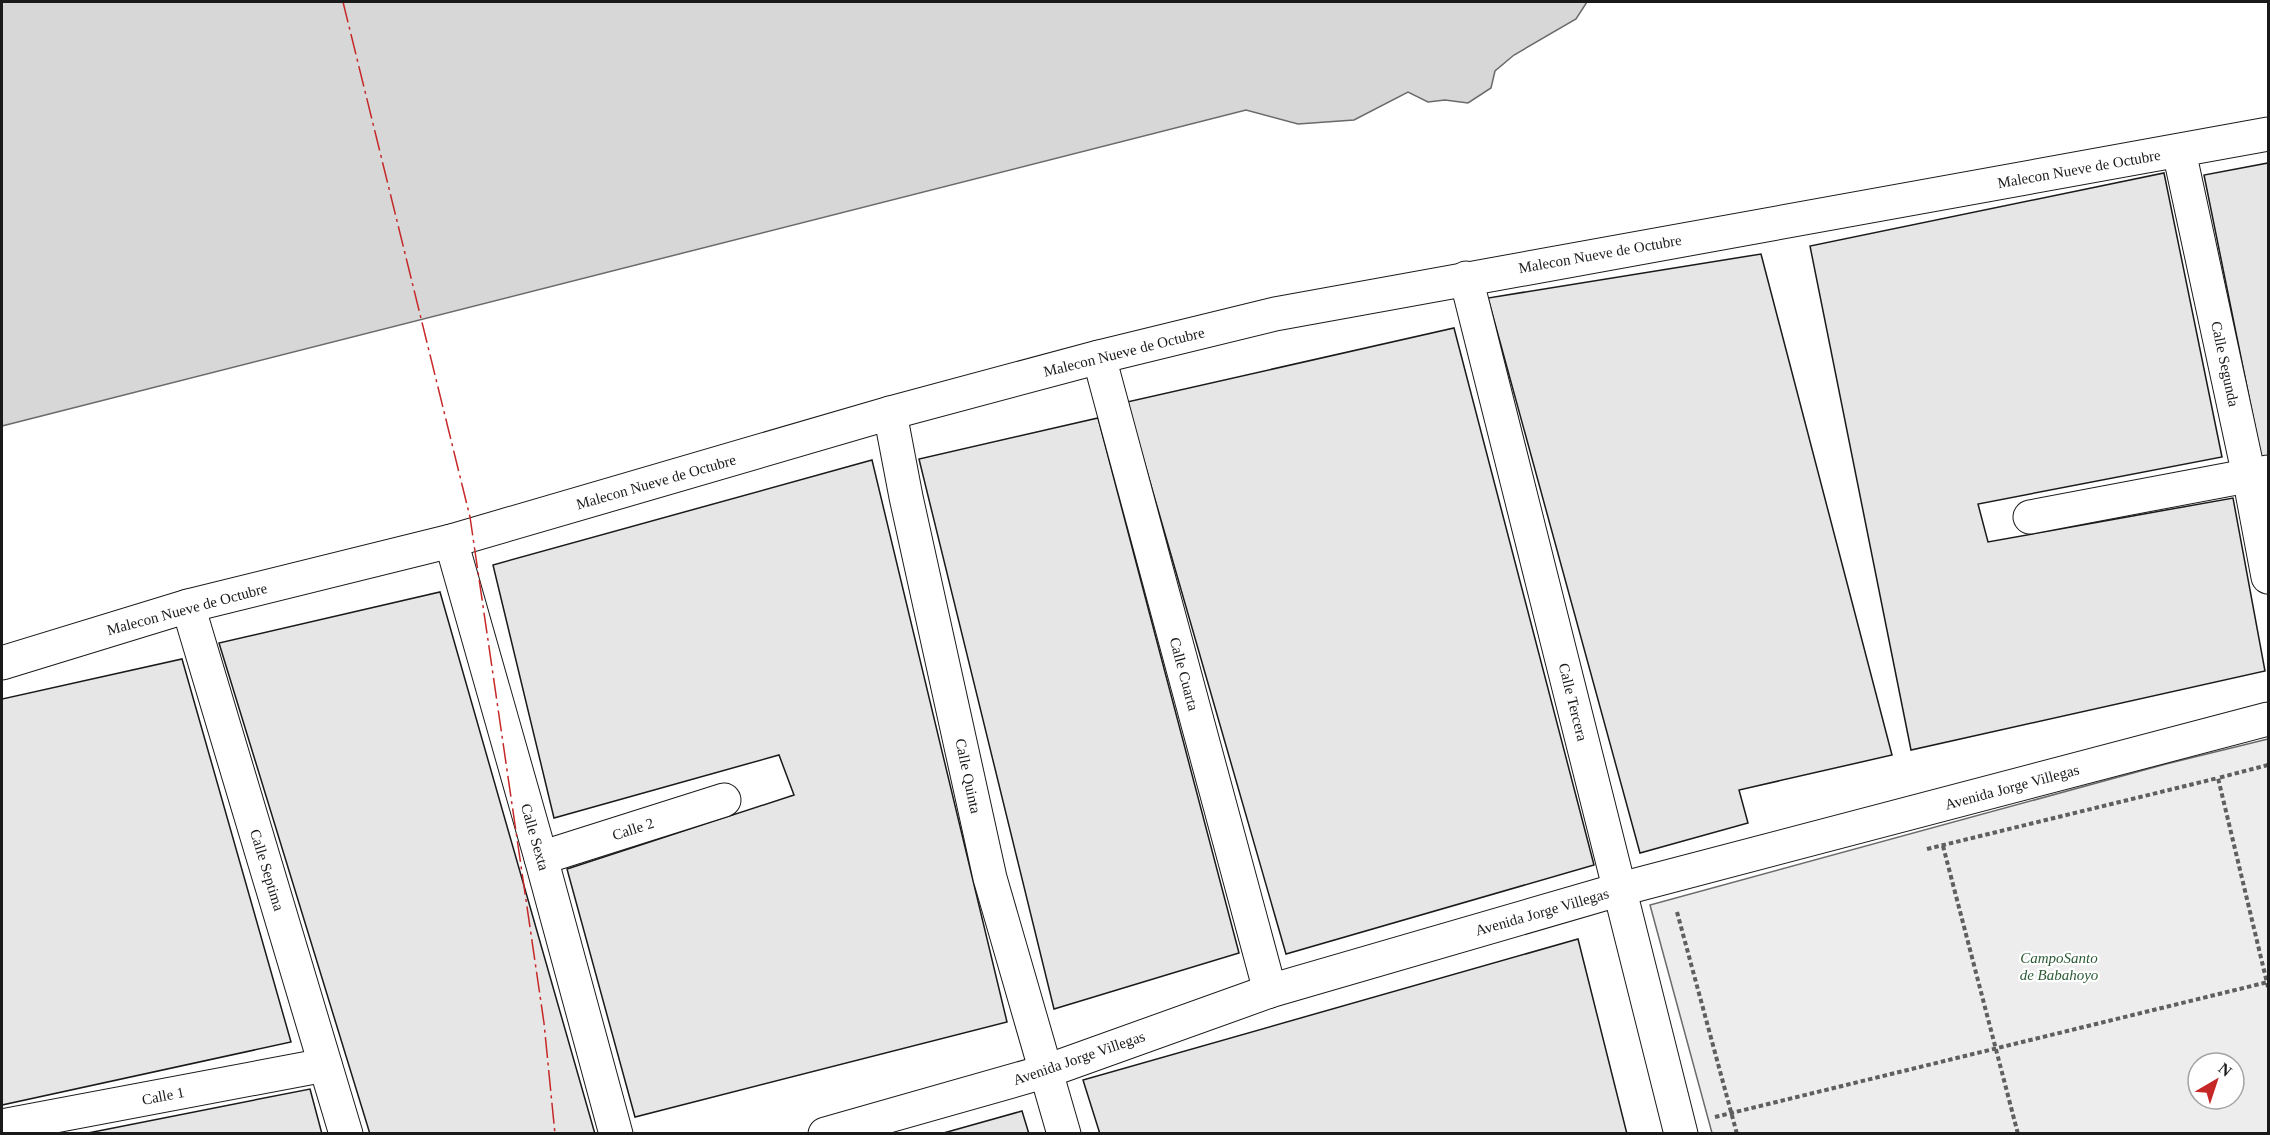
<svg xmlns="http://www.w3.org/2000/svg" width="2270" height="1135" viewBox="0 0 2270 1135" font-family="Georgia,serif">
<rect width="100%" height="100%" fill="#fff"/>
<!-- built -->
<path fill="#ededed" stroke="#6a6a6a" stroke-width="1.5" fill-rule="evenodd" d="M2268 739V1133H1712L1650 905 2166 764ZM2198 1063H2234V1099H2198Z"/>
<!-- water -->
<polygon fill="#d7d7d7" stroke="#6a6a6a" stroke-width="1.5" points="2,2 1587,2 1576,19 1514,55 1495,71 1491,88 1468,103 1445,100 1428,102 1408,92 1354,120 1298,124 1246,110 2,426"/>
<!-- building -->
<g fill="#e6e6e6" stroke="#1a1a1a" stroke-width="1.5">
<polygon points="2268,163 2268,460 2262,461 2204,175"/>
<polygon points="2164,173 2222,457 1978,504 1988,542 2233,498 2265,671 1911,750 1810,246"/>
<polygon points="1761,254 1892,755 1739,790 1748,823 1640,853 1488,298"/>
<polygon points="1454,328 1594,865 1286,954 1127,402"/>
<polygon points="1098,418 1239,953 1054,1009 919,459"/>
<polygon points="872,460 1007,1022 635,1117 567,869 794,795 779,755 554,818 493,565"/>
<polygon points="440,592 595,1134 370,1134 219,643"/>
<polygon points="182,659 291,1042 2,1105 2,699"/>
<polygon points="1578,939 1627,1134 1100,1134 1083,1080"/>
<polygon points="310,1089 322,1134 83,1134"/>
<polygon points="1022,1111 1029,1134 940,1134"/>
</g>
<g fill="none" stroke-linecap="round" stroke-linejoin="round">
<!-- minor casing -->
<g stroke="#1a1a1a" stroke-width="35">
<g id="minor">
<polyline points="2179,151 2249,476 2268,577"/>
<polyline points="1466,278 1681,1134"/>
<polyline points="1099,357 1270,991"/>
<polyline points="890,413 906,497 990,878 1064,1134"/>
<polyline points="2030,517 2268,472"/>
<polyline points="451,541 541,858 616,1134"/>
<polyline points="188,606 346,1134"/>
<polyline points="2,663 188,606 451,541 890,413 1099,357 1275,314 2268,134"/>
<polyline points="541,858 724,800"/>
<polyline points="2,1126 325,1065"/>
<polyline points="825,1134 1047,1071 1270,991 1621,889 2268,719"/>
</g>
</g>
<!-- path -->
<g stroke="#5f5f5f" stroke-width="4" stroke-dasharray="4.5 3" stroke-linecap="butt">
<polyline points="2268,765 2218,778 2268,987"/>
<polyline points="1943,846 2018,1134"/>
<polyline points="1927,849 2218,778"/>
<polyline points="1677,912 1737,1134"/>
<polyline points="1715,1117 2268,982"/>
</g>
<!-- minor -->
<use href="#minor" stroke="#fff" stroke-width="33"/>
<!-- power -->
<polyline stroke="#c62828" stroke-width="1.5" stroke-dasharray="21 4.5 3 4.5" stroke-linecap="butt" points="343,2 470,517 544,1023 555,1134"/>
</g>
<g text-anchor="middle" stroke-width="4.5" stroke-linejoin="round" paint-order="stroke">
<!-- street labels -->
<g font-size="15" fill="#1a1a1a" stroke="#fff">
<text transform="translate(2079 169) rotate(-10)" y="5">Malecon Nueve de Octubre</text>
<text transform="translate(1600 254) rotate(-10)" y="5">Malecon Nueve de Octubre</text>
<text transform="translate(1124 352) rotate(-14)" y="5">Malecon Nueve de Octubre</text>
<text transform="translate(2225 364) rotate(78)" y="5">Calle Segunda</text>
<text transform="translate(656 482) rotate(-16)" y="5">Malecon Nueve de Octubre</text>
<text transform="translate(187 609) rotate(-15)" y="5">Malecon Nueve de Octubre</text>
<text transform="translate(1184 674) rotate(75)" y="5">Calle Cuarta</text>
<text transform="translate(1573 702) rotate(76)" y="5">Calle Tercera</text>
<text transform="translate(968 776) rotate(78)" y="5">Calle Quinta</text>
<text transform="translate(2012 787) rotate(-15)" y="5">Avenida Jorge Villegas</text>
<text transform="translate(633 829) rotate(-18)" y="5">Calle 2</text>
<text transform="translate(535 837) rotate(74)" y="5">Calle Sexta</text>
<text transform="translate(267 870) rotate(73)" y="5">Calle Septima</text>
<text transform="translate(1542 912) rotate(-16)" y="5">Avenida Jorge Villegas</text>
<text transform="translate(1079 1058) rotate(-19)" y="5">Avenida Jorge Villegas</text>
<text transform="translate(163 1096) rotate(-11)" y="5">Calle 1</text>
</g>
<!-- park labels -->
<g font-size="15" font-style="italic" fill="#2b5a34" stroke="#fff">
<text x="2059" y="963">CampoSanto<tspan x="2059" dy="17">de Babahoyo</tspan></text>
</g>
</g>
<!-- border -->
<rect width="2270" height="1135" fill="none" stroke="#1a1a1a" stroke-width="6"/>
<!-- north arrow -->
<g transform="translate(2216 1081) rotate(39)"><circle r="28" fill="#ffffff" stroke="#a3a3a3" stroke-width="1.5"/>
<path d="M0-4.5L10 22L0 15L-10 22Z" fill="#c62828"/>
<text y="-9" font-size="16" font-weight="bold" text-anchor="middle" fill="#1a1a1a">N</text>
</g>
</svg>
